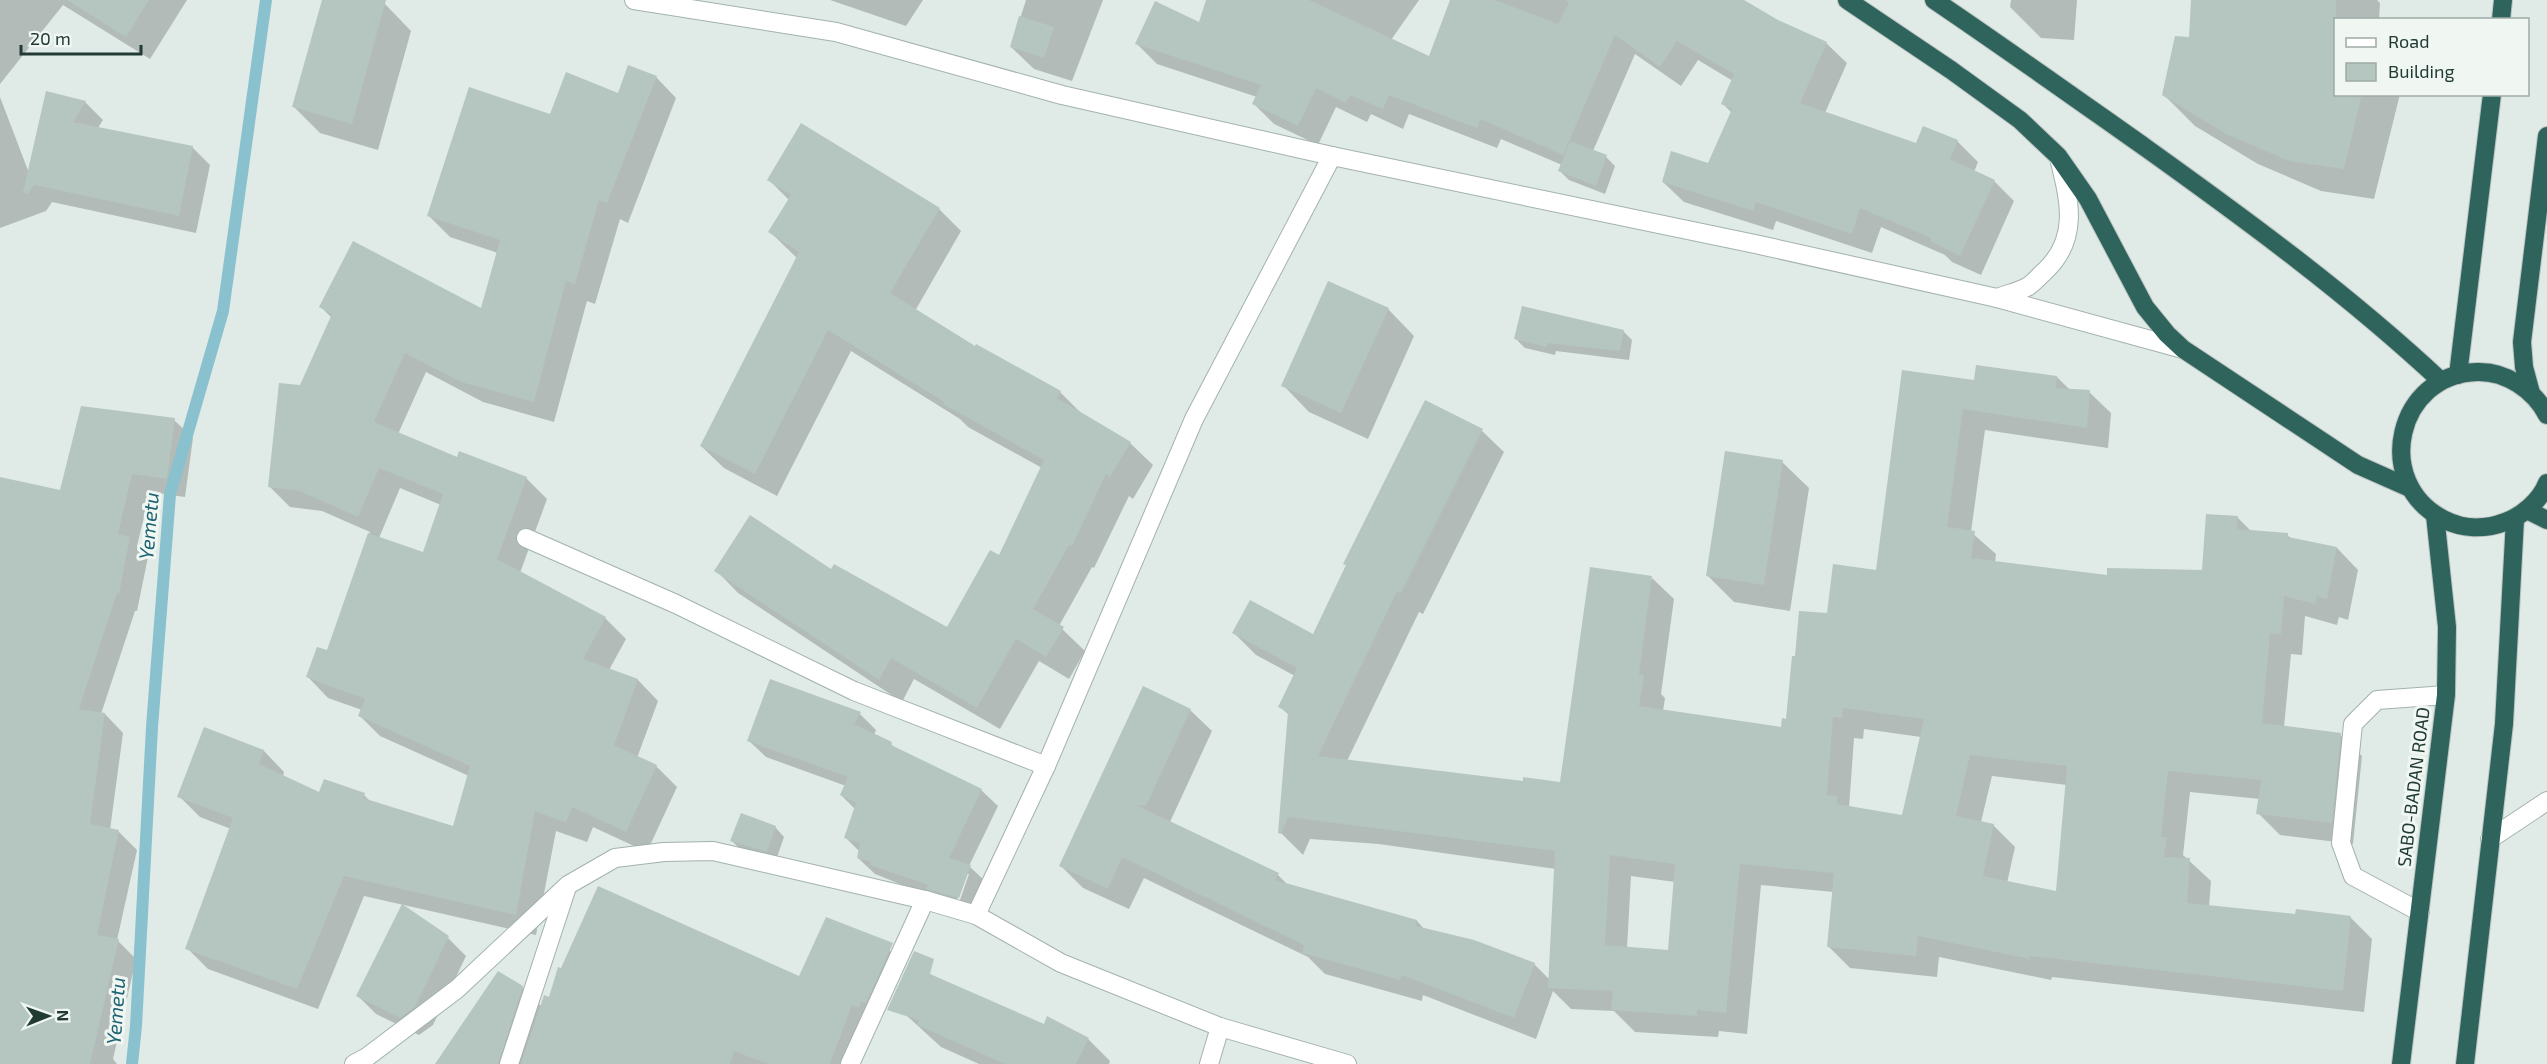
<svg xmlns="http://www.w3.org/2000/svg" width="2547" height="1064" viewBox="0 0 2547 1064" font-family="'Exo 2',sans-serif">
<rect width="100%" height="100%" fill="#e0eae6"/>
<!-- shadow -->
<g fill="#0003" fill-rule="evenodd">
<polygon points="0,0 187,0 150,59 63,5 0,84"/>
<polygon points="323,0 369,0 385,4 411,31 378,150 320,133 294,107"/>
<polygon points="830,0 923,0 906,26"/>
<polygon points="1026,0 1103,0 1072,81 1034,69 1011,47"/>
<polygon points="1208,0 1419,0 1391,40 1430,58 1452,0 1741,0 1777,21 1826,43 1847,63 1825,113 1917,145 1957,141 1978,162 1974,172 1994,181 2014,201 1981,275 1952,262 1945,255 1881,227 1872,253 1776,221 1773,230 1684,202 1663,182 1709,164 1732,113 1723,104 1733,81 1698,60 1681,86 1635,54 1593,151 1606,157 1615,166 1605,194 1569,180 1560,171 1562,165 1501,139 1497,148 1409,114 1403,129 1371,114 1367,122 1336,107 1318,145 1274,124 1254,104 1257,97 1157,64 1137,44 1200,24"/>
<polygon points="2011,0 2077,0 2074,40 2041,38 2010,7"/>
<polygon points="2193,0 2377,0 2380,3 2379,20 2336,20 2336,94 2400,94 2374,199 2321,191 2258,164 2195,126 2164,95 2191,39"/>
<path d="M656 77 676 98 628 223 620 219 595 304 587 301 554 422 483 402 426 372 398 434 458 459 526 478 547 499 520 573 605 618 626 639 609 670 638 680 658 701 637 758 656 766 677 787 647 852 593 827 587 842 556 831 536 935 364 896 318 1009 208 969 187 948 231 829 200 817 179 796 205 729 264 751 284 772 283 777 320 794 364 795 371 802 454 828 469 776 380 736 359 715 362 710 328 698 308 677 328 652 370 532 322 511 290 507 269 486 301 387 332 318 321 307 481 310 498 253 450 237 429 216 551 116 618 95ZM400 488 441 505 424 554 379 538Z"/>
<polygon points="48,93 85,102 103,120 98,128 192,147 210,165 196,233 52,202 46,211 0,228 0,97 29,173"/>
<polygon points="769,180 939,209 961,231 915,311 976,348 1060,392 1083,415 1130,443 1153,465 1133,499 1129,496 1094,568 1092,567 1059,626 1085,651 1069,679 1039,661 1000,729 914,679 902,702 738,593 716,570 831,571 948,629 1000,557 1042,468 968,427 960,419 851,351 777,496 724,468 701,446 797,258 770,232 789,200"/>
<polygon points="1388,309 1414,336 1368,439 1309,412 1283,385"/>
<polygon points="1623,331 1632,340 1629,360 1556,351 1555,355 1525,348 1516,339"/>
<path d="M2057 377 2070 390 2089 392 2111 413 2108 448 1985 430 1971 532 1996 554 1995 562 2108 577 2203 572 2238 518 2252 532 2287 535 2292 539 2337 548 2358 570 2348 620 2339 617 2337 625 2305 616 2302 655 2291 654 2284 727 2340 735 2362 756 2353 844 2280 835 2258 813 2260 799 2190 792 2183 855 2211 881 2209 907 2297 916 2350 917 2372 939 2364 1012 2052 977 2051 980 1939 957 1937 977 1850 968 1828 946 1834 892 1761 885 1747 1034 1719 1031 1718 1037 1635 1032 1614 1011 1571 1009 1553 991 1536 1039 1423 995 1422 1001 1325 974 1308 957 1144 878 1129 909 1083 888 1061 866 1190 710 1212 731 1170 822 1278 875 1289 886 1417 921 1425 930 1534 964 1550 980 1556 869 1379 844 1310 839 1303 855 1280 832 1289 715 1280 707 1295 676 1256 655 1234 633 1314 636 1426 402 1482 431 1504 452 1423 614 1419 612 1347 761 1524 783 1562 784 1652 578 1674 599 1661 694 1665 698 1663 711 1782 728 1788 720 1796 658 1828 615 1877 571 1975 382ZM1864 729 1921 737 1903 817 1849 808 1854 738 1863 739ZM1992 776 2067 785 2057 893 2007 883 2015 847 1993 825 1981 822ZM1631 876 1675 882 1669 951 1627 948Z"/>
<polygon points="174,420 193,438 185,497 150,492 137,546 148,557 137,611 135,611 101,714 105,714 123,733 110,830 119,832 137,850 117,940 136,959 113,1059 117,1064 0,1064 0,478 61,492"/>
<polygon points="1782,462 1809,488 1790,611 1734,602 1707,575"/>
<path d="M770 681 860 714 876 730 874 735 891 744 897 750 981 790 998 806 969 866 986 882 975 914 875 874 858 858 860 852 845 837 855 809 841 795 846 786 766 757 749 741ZM966 874H969L958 906 955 905Z"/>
<polygon points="775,827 784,837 776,860 741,850 732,841"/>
<polygon points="448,938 466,956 433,1025 419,1035 376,1014 358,996"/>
<polygon points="877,938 896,957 855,1064 437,1064 522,987 541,1006 550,999 799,978"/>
<polygon points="906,1015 1045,1026 1088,1039 1110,1061 1109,1064 979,1064 941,1047"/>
</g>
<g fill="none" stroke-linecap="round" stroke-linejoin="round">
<!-- stream -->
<polyline stroke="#89c1ce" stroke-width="12" points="132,1064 136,1026 152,727 170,494 223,311 266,0"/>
</g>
<!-- building -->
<g fill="#b5c5bf" fill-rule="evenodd">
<polygon points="67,0 149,0 126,37"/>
<polygon points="322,0 386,0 352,124 292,107"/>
<polygon points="1206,0 1309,0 1429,56 1450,0 1495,0 1558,24 1569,3 1566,0 1744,0 1778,20 1827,42 1800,103 1916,143 1923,126 1958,140 1950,159 1995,180 1960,256 1930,241 1931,238 1860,208 1852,234 1756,202 1753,211 1662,182 1671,151 1708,163 1732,109 1721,104 1734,74 1677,41 1660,67 1615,35 1563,155 1480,119 1477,128 1389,95 1383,109 1350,95 1346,103 1316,88 1298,126 1252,104 1261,85 1135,44 1155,1 1199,22"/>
<polygon points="2191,0 2336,0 2336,94 2362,94 2344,169 2289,161 2226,134 2162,95 2175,36 2189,37"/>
<polygon points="1019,16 1054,27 1044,58 1010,47"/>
<polygon points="628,65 657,76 607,203 599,200 575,284 566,281 534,402 461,382 405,353 374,422 457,457 459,451 527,477 497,559 606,617 583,659 638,679 614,745 657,765 626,832 572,807 566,823 535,811 516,915 344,876 297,989 185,949 233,818 177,797 204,727 264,750 259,764 319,792 324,779 365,793 363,798 453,826 470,766 358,716 365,699 306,677 317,647 327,650 368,533 423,552 443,494 379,468 358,517 300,491 268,487 279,383 300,385 332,314 319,307 353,241 481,308 500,240 427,216 469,87 550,114 566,72 618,93"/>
<polygon points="46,91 86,101 73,122 193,146 179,216 34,185 28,194 23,192"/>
<polygon points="801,123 940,208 890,293 975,346 976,344 1061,391 1057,398 1131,442 1110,477 1106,474 1072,546 1069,545 1033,609 1064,627 1046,657 1016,639 977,708 891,658 879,680 714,571 750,515 831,569 834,564 947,627 990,550 999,555 1044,460 943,404 944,402 828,330 755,474 700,446 799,252 768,232 791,195 767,180"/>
<polygon points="1570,141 1607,155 1596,186 1558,171"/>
<polygon points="1328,281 1389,308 1341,413 1281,386"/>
<polygon points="1522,306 1624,330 1620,351 1547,343 1547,347 1514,339"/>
<path d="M1976 365 2057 376 2056 388 2090 390 2087 428 1963 409 1947 527 1975 531 1971 558 2107 575V568L2202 570 2206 514 2238 516 2237 529 2288 533V537L2337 547 2327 599 2317 596 2315 604 2284 596 2281 634 2270 633 2262 723 2341 733 2332 823 2256 814 2261 780 2168 771 2161 837H2167L2164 857 2190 858 2187 903 2295 914 2296 909 2351 916 2343 991 2030 956V959L1918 936 1916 956 1827 947 1834 873 1740 864 1726 1013 1697 1010V1016L1611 1010 1613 991 1548 988 1555 851 1288 817 1281 834 1278 833 1288 712 1278 707 1297 668 1232 633 1250 600 1313 634 1346 565 1343 564 1425 400 1483 429 1401 593 1397 591 1318 756 1523 781V777L1560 782 1590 567 1652 576 1639 674 1644 675 1639 706 1781 727 1782 718 1786 719 1792 656H1795L1799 611 1827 613 1833 564 1876 570 1902 370 1974 380ZM1843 708 1924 719 1902 815 1837 804V796L1827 795 1833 717 1842 718ZM1970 755 2067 766 2056 891 1983 876 1994 824 1956 816ZM1610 855 1675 864 1668 950 1605 945Z"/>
<polygon points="81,406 175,418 167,479 132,474 118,534 130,537 119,594 117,593 79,709 105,713 90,824 119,830 97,935 119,939 90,1064 0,1064 0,477 60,490"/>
<polygon points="1725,451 1783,460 1764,585 1706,576"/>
<polygon points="770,679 861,712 854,724 892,742 891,745 982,789 949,858 971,865 959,898 926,889 928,885 870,865 871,862 857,858 860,843 844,838 856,803 840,795 848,777 747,741"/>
<polygon points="1143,686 1191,709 1146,806 1136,805 1279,873 1275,880 1417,920 1416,926 1474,940 1535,963 1514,1018 1402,975 1400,980 1302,953 1304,945 1122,857 1108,889 1059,866"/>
<polygon points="741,813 776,826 767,852 730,841"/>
<polygon points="598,886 799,976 826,917 893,943 866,1003 861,1002 859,1008 852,1005 830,1064 768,1064 734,1051 730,1064 521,1064 544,995 549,997 558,967 561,968"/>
<polygon points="402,904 449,936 415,1007 400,1018 356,996"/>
<polygon points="914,951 934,959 930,974 1044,1024 1047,1016 1089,1038 1076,1064 1005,1064 917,1025 919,1020 887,1010"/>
<polygon points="498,971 523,986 498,1064 435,1064"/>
</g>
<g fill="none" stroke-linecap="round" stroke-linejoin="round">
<!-- minor casing -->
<g stroke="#a3b2ad" stroke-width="20">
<g id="minor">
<polyline points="634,0 836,32 1062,95 1332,156 1755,244 1997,298 2183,349"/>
<path d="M1997 298C2007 294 2018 292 2027 287 2034 283 2039 276 2045 271 2080 238 2069 199 2059 158"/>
<polyline points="526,538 676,604 854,691 1046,766"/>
<polyline points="2490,839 2547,801"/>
<polyline points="2420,912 2353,876 2341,843 2353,724 2377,700 2446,695"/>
<polyline points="976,915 1046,766 1194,419 1332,156"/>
<polyline points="354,1064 367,1057 457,989 568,885 615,858 664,852 713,851 925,900 976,915 1061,963 1220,1027 1347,1064"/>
<polyline points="509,1064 567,887"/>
<polyline points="850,1064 925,900"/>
<polyline points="1209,1064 1220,1027"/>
</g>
</g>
<!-- highway casing -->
<g stroke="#bcc4c2" stroke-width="20">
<g id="highway">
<polyline points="1847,0 1951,70 2020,120 2058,156 2088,199 2145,307 2167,334 2183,349 2358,465 2410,488"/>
<path d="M1934 0C2005 48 2075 98 2146 148 2248 221 2349 295 2441 381"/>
<polyline points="2501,20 2503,0"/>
<polyline points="2458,375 2492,94"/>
<polyline points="2531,393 2524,367 2522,342 2547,136"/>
<path d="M2547 415C2534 390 2506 371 2477 372 2397 374 2372 482 2443 519 2462 529 2484 530 2505 522 2522 516 2540 501 2547 483"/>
<polyline points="2527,510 2547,520"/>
<polyline points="2401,1064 2446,695 2447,627 2435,515"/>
<polyline points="2465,1064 2504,724 2515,519"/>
</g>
</g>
<!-- minor -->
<use href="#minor" stroke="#fff" stroke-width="18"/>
<!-- highway -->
<use href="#highway" stroke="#2e645b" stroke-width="18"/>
</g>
<g text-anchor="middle" stroke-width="6" stroke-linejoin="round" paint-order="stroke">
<!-- street labels -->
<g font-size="18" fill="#213a34" stroke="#f0f7f3">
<text transform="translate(2414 787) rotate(-83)" y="6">SABO-BADAN ROAD</text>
</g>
<!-- water labels -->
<g font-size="20" font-style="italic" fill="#1e6373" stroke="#f0f7f3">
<text transform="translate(149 526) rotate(-85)" y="7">Yemetu</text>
<text transform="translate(116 1011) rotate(-86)" y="7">Yemetu</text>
</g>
</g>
<!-- legend -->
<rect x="2334" y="18" width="195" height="78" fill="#f0f7f3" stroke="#9daba7" stroke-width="1.5"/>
<rect x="2346" y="38" width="30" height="9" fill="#ffffff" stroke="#9daba7" stroke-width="1.5"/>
<text x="2388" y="48" font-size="18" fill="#213a34">Road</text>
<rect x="2346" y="63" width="30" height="18" fill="#b5c5bf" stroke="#9daba7" stroke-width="1.5"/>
<text x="2388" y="78" font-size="18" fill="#213a34">Building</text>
<!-- north arrow -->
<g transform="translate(48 1016) rotate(89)" stroke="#f0f7f3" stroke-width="4.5" paint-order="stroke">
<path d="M0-4.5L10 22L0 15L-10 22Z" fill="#213a34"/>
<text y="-9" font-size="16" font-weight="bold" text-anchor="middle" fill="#213a34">N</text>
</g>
<!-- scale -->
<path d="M21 45v9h120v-9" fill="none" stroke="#213a34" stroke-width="3"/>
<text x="30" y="45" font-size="18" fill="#213a34" stroke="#f0f7f3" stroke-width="4.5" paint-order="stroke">20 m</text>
</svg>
